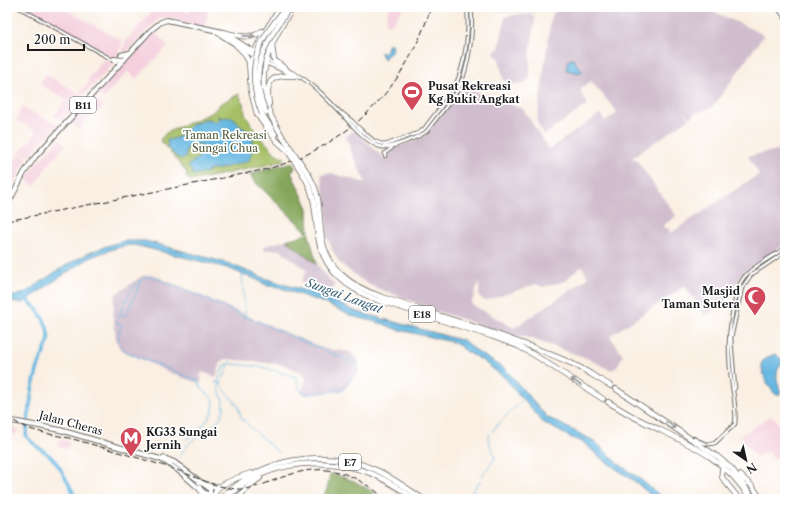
<svg xmlns="http://www.w3.org/2000/svg" width="792" height="506" viewBox="0 0 792 506" font-family="'Libre Caslon Text',serif">
<rect width="100%" height="100%" fill="#fff"/>
<filter id="ink" filterUnits="userSpaceOnUse"><feTurbulence type="fractalNoise" baseFrequency=".025" numOctaves="2"/><feDisplacementMap in="SourceGraphic" scale="8" xChannelSelector="R" yChannelSelector="G"/><feConvolveMatrix kernelMatrix="1 2 1 2 8 2 1 2 1" color-interpolation-filters="sRGB"/></filter>
<filter id="wash" filterUnits="userSpaceOnUse"><feTurbulence type="fractalNoise" baseFrequency=".012" numOctaves="4" result="noise"/><feDisplacementMap in="SourceGraphic" scale="16" xChannelSelector="R" yChannelSelector="G"/><feGaussianBlur stdDeviation="0.9" result="paint"/><feColorMatrix in="noise" values="0 0 0 0 0 0 0 0 0 0 0 0 0 0 0 0 0 1.4 0 .05"/><feComposite in="paint" operator="in"/></filter>
<g filter="url(#wash)">
<rect width="100%" height="100%" fill="#faefe2"/>
<!-- built -->
<g fill="#f4cfdd">
<polygon points="30,7 62,7 122,41 119,54 114,58 28,11"/>
<polygon points="162,7 190,13 191,7 209,7 205,27 161,17 126,53 123,51 126,40 154,10"/>
<polygon points="388,7 404,7 391,25 386,24"/>
<polygon points="154,30 168,46 136,79 128,71 103,99 97,93"/>
<polygon points="105,58 114,63 85,95 79,92 90,81 87,80"/>
<polygon points="45,74 84,96 76,105 40,84"/>
<polygon points="96,98 104,106 99,113 96,111 88,119 81,113"/>
<polygon points="66,101 75,107 63,120 53,116"/>
<polygon points="21,108 23,108 59,125 46,137 16,120"/>
<polygon points="78,113 86,120 79,130 70,122"/>
<polygon points="37,132 45,138 29,156 19,153"/>
<polygon points="59,139 66,145 47,166 35,186 29,183 27,178 36,164"/>
<polygon points="18,154 28,157 7,196 7,175"/>
<polygon points="771,416 775,418 785,434 785,453 775,459 773,458 768,451 756,457 739,436"/>
<polygon points="7,422 9,423 19,431 7,439"/>
<polygon points="60,439 70,442 68,449 57,446"/>
</g>
<!-- industrial -->
<g fill="#d0bdcd" fill-rule="evenodd">
<polygon points="475,7 539,7 536,12 476,10"/>
<path d="M558 7H704L764 35 713 107 693 114 690 118 685 111 689 119 632 158V160L635 158 676 216 663 226 664 228H668L671 233 759 174 748 156 778 150 785 160V244L741 275 728 300 705 316 685 286 610 336 623 355 616 368 610 370 589 359 530 338 500 332 440 312 430 310V308L369 285 352 273 339 262 332 249 327 236V209L321 174 331 173 366 183 349 147 351 145 345 137 354 130 384 158 394 148 422 138 427 133 461 87 523 109 549 149 600 114 605 121 618 113 591 81 581 88V93L588 104 544 135 537 123 551 17ZM582 266 588 278 514 328 471 304 479 282V296L485 301 536 284 543 287 566 281 570 276Z"/>
<polygon points="531,14 535,18 530,55 530,77 525,83 509,84 503,79 499,58 493,52 499,48 504,24 505,17 514,15"/>
<polygon points="286,240 317,264 327,277 335,285 330,294 301,282 307,270 280,250 264,250 264,246"/>
<polygon points="151,275 156,276 322,348 350,352 359,361 359,371 343,391 307,395 301,393 306,380 306,376 303,373 288,366 279,364 226,359 221,362 216,377 202,372 200,377 202,378 200,384 168,372 124,351 119,347 116,339 113,315 114,310 114,300 116,294 142,276"/>
</g>
<!-- green -->
<polygon fill="#a6bf65" stroke="#616e40" points="239,94 244,106 245,114 258,134 276,154 285,158 281,161 271,164 191,181 186,177 187,173 184,169 160,140 166,133 213,112 220,104"/>
<!-- forest -->
<g fill="#84a65a" stroke="#50613b">
<polygon points="292,162 295,168 291,172 308,208 309,235 317,264 286,240 307,234 305,230 254,181 250,174"/>
<path d="M330 474C352 478 365 486 382 499H322L327 489Z"/>
</g>
<!-- water -->
<g fill="#66b7e1" stroke="#416a7e">
<polygon points="389,44 392,44 393,49 384,59 380,52 383,53 386,51"/>
<polygon points="573,59 582,71 580,73 566,70 568,60"/>
<path d="M218 115 220 118 231 117 235 119 241 127 251 133 253 141 251 147 253 148H259L251 150V156L248 161 219 169H212L205 173 192 175V171L188 166 199 157 202 145C198 143 188 144 186 150 186 152 186 155 185 157L182 159 177 157 167 147 168 143 166 141 179 137 192 124 197 123 206 119 212 120 213 122H217L219 120Z"/>
<path d="M124 241H146L227 263 267 279 326 297 354 311 446 336 460 340 462 339 476 351 505 369 547 417 594 441 619 464 640 479 664 499H655L637 483 602 459 583 442 572 438 542 422 505 378 480 359 465 351 460 346 452 342 395 329 384 324 352 316 324 303 278 287 268 286 255 279 227 268 143 247 133 245 124 246 113 249 91 257 63 275 23 303 7 301V296C23 298 36 285 48 277 61 268 75 260 89 253 100 248 112 244 124 241Z"/>
<path d="M776 354 782 360C782 364 780 366 778 369 775 377 778 385 781 392L780 394 777 395C771 393 759 369 762 362 765 358 771 355 776 354Z"/>
</g>
<g fill="none" stroke-linecap="round" stroke-linejoin="round">
<!-- stream -->
<g stroke="#66b7e1" stroke-width="1">
<polyline points="242,274 245,315 244,319"/>
<polyline points="120,315 126,315 141,281 146,277 154,277 356,364 358,369 355,374"/>
<polyline points="118,317 131,290 140,280"/>
<path d="M117 320V323L122 325C117 336 116 345 127 352L198 381 202 389 213 399C218 417 197 429 186 440"/>
<polyline points="230,362 232,364 262,367 296,377 300,390 306,394 342,390 353,377"/>
<polyline points="230,362 221,384 221,386 238,406 241,417 245,422 279,453"/>
<polyline points="215,382 221,384"/>
<polyline points="218,382 224,365 229,364"/>
<polyline points="493,431 499,423 523,399"/>
<path d="M179 457C183 452 186 446 191 442 202 431 222 425 224 407 224 398 218 392 218 384"/>
<polyline points="482,476 495,458 488,439 490,434"/>
<polyline points="466,499 481,480"/>
</g>
<!-- river -->
<path stroke="#66b7e1" stroke-width="3.5" d="M23 297 36 308 44 320 47 328 49 340 38 367 32 390 26 436C33 445 42 449 50 456 58 462 72 489 76 499"/>
</g>
</g>
<g filter="url(#ink)">
<g fill="none" stroke-linecap="round" stroke-linejoin="round">
<!-- minor casing -->
<g stroke="#6a6661" stroke-width="4.5">
<g id="minor">
<polyline points="18,7 120,64"/>
<polyline points="777,7 785,18"/>
<polyline points="267,60 280,67"/>
<polyline points="266,63 300,78"/>
<path d="M287 70C312 80 332 104 350 123"/>
<polyline points="342,113 352,121"/>
<path d="M361 130 374 141 385 145 418 133 424 129C434 115 447 101 455 86 465 66 470 29 467 7"/>
<path d="M359 132C378 151 384 150 407 141 414 138 421 136 427 131 436 118 453 100 460 86 469 64 474 31 471 7"/>
<polyline points="385,156 385,153 392,148"/>
<polyline points="733,390 735,388 731,338 742,288 751,275 785,252"/>
<path d="M693 438C701 442 707 446 715 443L735 424C737 409 733 393 731 378 728 351 728 331 734 305 736 295 738 284 745 276 755 265 772 257 785 248"/>
</g>
</g>
<!-- major casing -->
<g stroke="#6a6661" stroke-width="6">
<g id="major">
<polyline points="215,31 265,63"/>
<polyline points="121,55 129,53"/>
<polyline points="114,59 124,60"/>
<polyline points="7,206 24,173 35,157 151,30 161,22 167,20 223,32 266,60"/>
<path d="M7 420 60 430 160 459C178 467 190 482 205 493 211 497 211 492 218 499"/>
<polyline points="164,458 174,462 210,489 210,497 213,499"/>
</g>
</g>
<!-- highway casing -->
<g stroke="#6a6661" stroke-width="6">
<g id="highway">
<path d="M223 32C236 35 251 41 262 31"/>
<polyline points="236,45 244,53 249,62 251,91 257,114 263,123 276,140 288,151"/>
<polyline points="272,45 274,60 287,70"/>
<path d="M250 66C256 43 268 26 281 7"/>
<path d="M269 104C265 81 271 74 294 76"/>
<polyline points="262,114 275,134"/>
<polyline points="281,135 291,149"/>
<path d="M282 136C278 128 272 120 269 111 254 73 272 38 294 7"/>
<path d="M305 169C321 193 318 204 321 231 324 268 350 286 382 297 446 319 512 336 573 364 586 370 598 379 611 386"/>
<path d="M301 171C317 195 314 210 318 236 323 270 346 288 377 300L491 336 518 346 536 356 603 399"/>
<polyline points="616,389 718,457 732,469 754,499"/>
<path d="M608 402C619 408 629 415 640 420 683 442 724 455 750 499"/>
<path d="M723 467C722 470 721 473 722 477 723 480 736 494 739 499"/>
<polyline points="740,475 752,486 761,499"/>
<polyline points="199,482 212,487 220,486"/>
<polyline points="199,487 203,495 203,499"/>
<path d="M224 495C234 487 243 480 254 474 291 454 338 453 376 470 393 478 408 489 423 499"/>
<path d="M229 495C239 488 249 480 260 475 295 459 338 460 373 474 388 481 402 490 415 499"/>
<path d="M215 496C215 494 215 492 216 490 222 483 242 476 251 473"/>
<polyline points="237,499 249,486 260,478"/>
</g>
</g>
<!-- minor -->
<use href="#minor" stroke="#fff" stroke-width="2.5"/>
<!-- major -->
<use href="#major" stroke="#fff" stroke-width="4"/>
<!-- highway -->
<use href="#highway" stroke="#fff" stroke-width="4.5"/>
<!-- rail -->
<g stroke="#1c1c1c" stroke-width="1" stroke-dasharray="6 3" stroke-linecap="butt">
<path d="M7 221 268 169C350 145 406 88 431 7"/>
<path d="M7 415C13 421 20 425 27 428 41 433 55 435 69 438 102 447 135 457 168 467 191 474 212 487 237 489 252 490 266 483 280 478 325 461 351 471 386 499"/>
</g>
<!-- minor-bridge casing -->
<g stroke="#6a6661" stroke-width="4.5" stroke-linecap="butt">
<g id="minor-bridge">
<polyline points="352,121 361,130"/>
<polyline points="350,123 359,132"/>
</g>
</g>
<!-- highway-bridge casing -->
<g stroke="#6a6661" stroke-width="6" stroke-linecap="butt">
<g id="highway-bridge">
<path d="M266 112C246 68 267 42 290 7"/>
<path d="M262 114C252 89 250 61 264 38 270 27 279 17 286 7"/>
<polyline points="291,149 305,169"/>
<polyline points="289,153 301,171"/>
<polyline points="220,499 224,495"/>
</g>
</g>
<!-- minor-bridge -->
<use href="#minor-bridge" stroke="#fff" stroke-width="2.5"/>
<!-- highway-bridge -->
<use href="#highway-bridge" stroke="#fff" stroke-width="4.5"/>
</g>
<!-- one-way arrows -->
<defs><path id="oneway-shaft" d="M-6 0H5M1.5-3L5.5 0L1.5 3" fill="none" stroke-width="1.6" stroke-linecap="round" stroke-linejoin="round"/></defs>
<g stroke="#999">
<use href="#oneway-shaft" transform="translate(249 36) rotate(1)"/>
<use href="#oneway-shaft" transform="translate(576 382) rotate(-147)"/>
<use href="#oneway-shaft" transform="translate(671 425) rotate(34)"/>
</g>
</g>
<!-- icons -->
<defs>
<g id="stadium-pin" transform="scale(1.15)"><path d="M0 17L-7.5 6A9.5 9.5 0 1 1 7.5 6Z" fill="#d1495b" stroke="#fff"/><path d="M0-5a6.5 5 0 1 0 0 10a6.5 5 0 1 0 0-10ZM-3.5-1.8h7v3.6h-7Z" fill="#fff"/></g>
<g id="mosque-pin" transform="scale(1.15)"><path d="M0 17L-7.5 6A9.5 9.5 0 1 1 7.5 6Z" fill="#d1495b" stroke="#fff"/><path d="M3.5-4.9A6 6 0 1 0 3.5 4.9A5 5 0 1 1 3.5-4.9Z" fill="#fff"/></g>
<g id="metro-pin" transform="scale(1.15)"><path d="M0 17L-7.5 6A9.5 9.5 0 1 1 7.5 6Z" fill="#d1495b" stroke="#fff"/><path d="M-5.5 5V-5H-3L0 0L3-5H5.5V5H3V-.5L0 4L-3-.5V5Z" fill="#fff"/></g>
</defs>
<g fill-rule="evenodd">
<use href="#stadium-pin" x="412" y="92"/>
<use href="#mosque-pin" x="755" y="297"/>
<use href="#metro-pin" x="131" y="438"/>
</g>
<g text-anchor="middle" stroke-width="3.5" stroke-linejoin="round" paint-order="stroke">
<!-- shield labels -->
<g fill="#fff" stroke="#606060" stroke-width="1">
<rect x="70" y="97" width="26" height="16" rx="3"/>
<rect x="409" y="306" width="26" height="16" rx="3"/>
<rect x="339" y="454" width="22" height="16" rx="3"/>
</g>
<g font-size="10" font-weight="bold" fill="#1c1c1c">
<text x="83" y="109">B11</text>
<text x="422" y="318">E18</text>
<text x="350" y="466">E7</text>
</g>
<!-- poi labels -->
<g font-size="11" font-weight="bold" fill="#1c1c1c" stroke="#fff" text-anchor="start">
<text x="428" y="90">Pusat Rekreasi<tspan x="428" dy="13">Kg Bukit Angkat</tspan></text>
<text x="740" y="295" text-anchor="end">Masjid<tspan x="740" dy="13">Taman Sutera</tspan></text>
<text x="146" y="436">KG33 Sungai<tspan x="146" dy="13">Jernih</tspan></text>
</g>
<!-- park labels -->
<g font-size="11" fill="#535d39" stroke="#fff">
<text x="225" y="139">Taman Rekreasi<tspan x="225" dy="13">Sungai Chua</tspan></text>
</g>
<!-- street labels -->
<g font-size="11" fill="#1c1c1c" stroke="#fff">
<text transform="translate(71 423) rotate(15)" y="4">Jalan Cheras</text>
</g>
<!-- water labels -->
<g font-size="12" font-style="italic" fill="#3d6275" stroke="#fff">
<text transform="translate(344 296) rotate(20)" y="4">Sungai Langat</text>
</g>
</g>
<!-- margin -->
<rect width="792" height="506" fill="none" stroke="#fff" stroke-width="24"/>
<!-- north arrow -->
<g transform="translate(746 460) rotate(146)" stroke="#ffffff" stroke-width="3" paint-order="stroke">
<path d="M0-3L7 15L0 10L-7 15Z" fill="#1c1c1c"/>
<text y="-6" font-size="11" font-weight="bold" text-anchor="middle" fill="#1c1c1c">N</text>
</g>
<!-- scale -->
<path d="M28 44v6h56v-6" fill="none" stroke="#1c1c1c" stroke-width="2"/>
<text x="34" y="44" font-size="12" fill="#1c1c1c" stroke="#ffffff" stroke-width="3" paint-order="stroke">200 m</text>
</svg>
